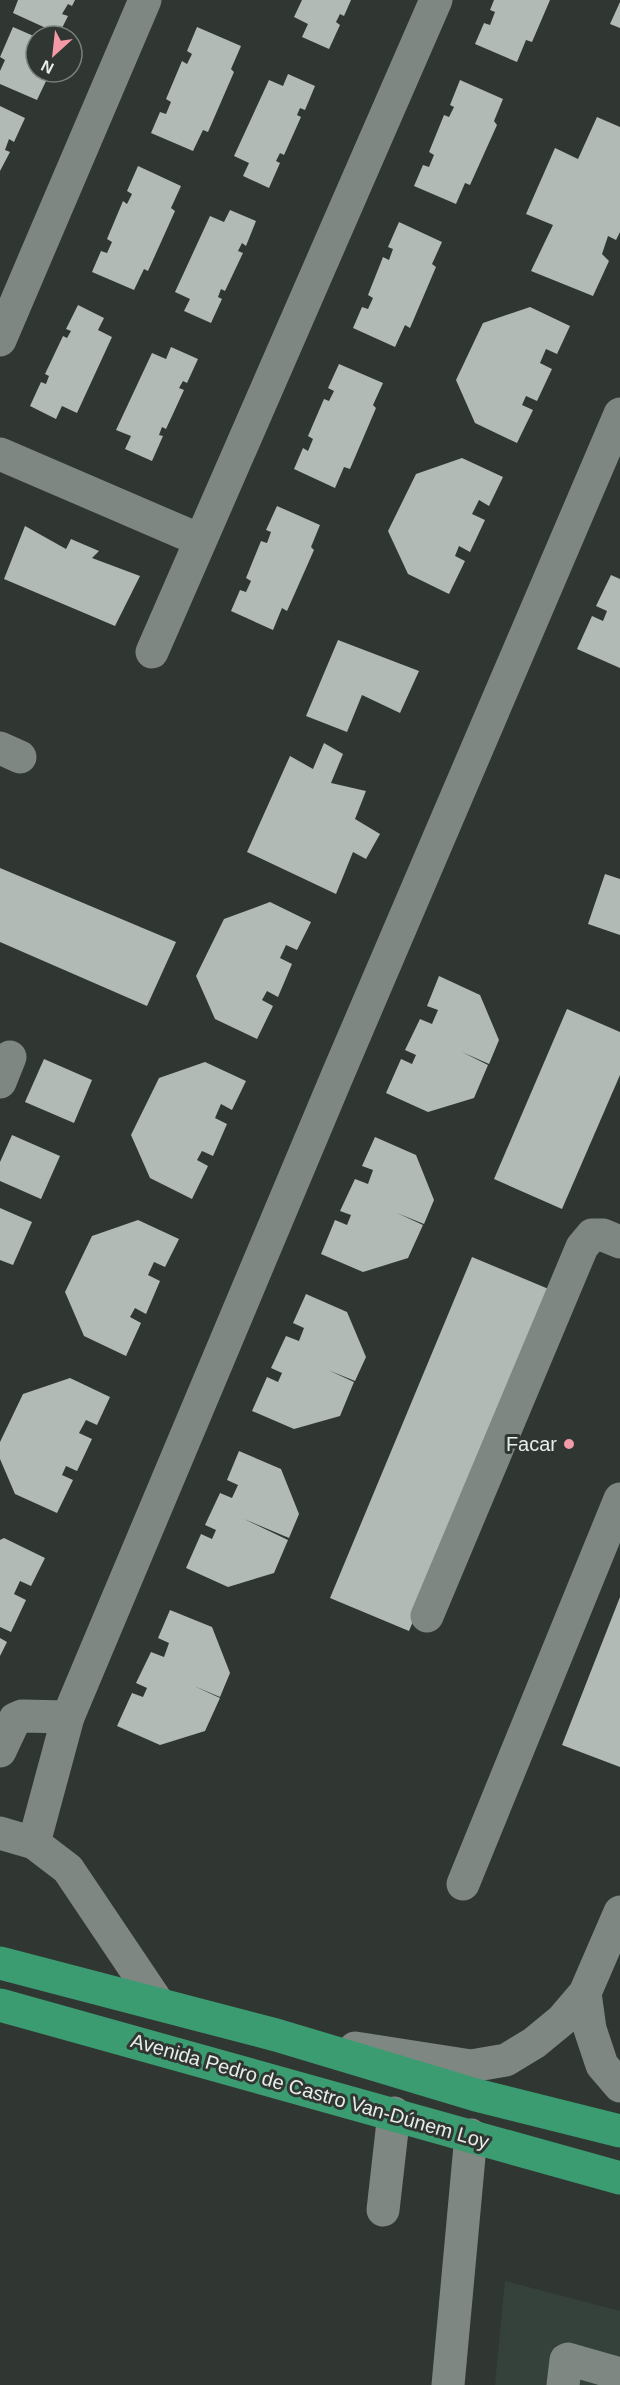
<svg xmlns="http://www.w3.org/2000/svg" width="620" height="2385" viewBox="0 0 620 2385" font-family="Helvetica,sans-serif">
<rect width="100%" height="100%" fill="#303733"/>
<!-- built -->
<polygon fill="#35423b" points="505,2281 620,2311 620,2385 495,2385"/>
<!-- building -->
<g fill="#b1bab5">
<polygon points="18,0 75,0 72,6 68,4 62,14 68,16 59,34 13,13"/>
<polygon points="302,0 351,0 344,16 340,14 336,22 340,25 329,49 302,37 308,24 294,17"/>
<polygon points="494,0 550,0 532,42 526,40 517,62 475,44 484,23 490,25 495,12 490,10"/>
<polygon points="620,2 620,28 610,24"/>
<polygon points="13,27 36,37 36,72 43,72 41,77 47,79 37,100 0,84 0,71 5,60 0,57"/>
<polygon points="197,27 241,46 231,69 234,72 208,132 203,130 193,151 151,133 160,112 166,114 171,102 166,99 182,61 187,64 192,54 187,51"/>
<polygon points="288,74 315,86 305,110 300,108 297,115 301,117 284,155 280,153 276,161 280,163 269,188 243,176 249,163 234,156 269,80 283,86"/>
<polygon points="460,80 503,99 494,121 497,125 470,185 465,183 456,204 414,186 423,165 429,167 434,155 429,152 444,115 449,117 454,107 450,105"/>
<polygon points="0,106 25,118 14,142 9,139 5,150 10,152 0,171"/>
<polygon points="597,117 620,127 620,232 616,240 608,236 602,254 609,261 593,296 531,271 553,225 526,214 555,148 578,159"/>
<polygon points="138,166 181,186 171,208 175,211 148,271 144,269 134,290 92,272 101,251 107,253 112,242 107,239 123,201 127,204 132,194 127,191"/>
<polygon points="230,210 256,221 246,246 242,243 238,251 243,253 225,291 221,289 218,297 222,299 211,323 184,311 190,299 175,292 210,216 224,222"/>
<polygon points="399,222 442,242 432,264 436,267 410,328 405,325 395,347 353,328 362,307 368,309 373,298 368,295 383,257 389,260 393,249 388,247"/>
<polygon points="78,305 104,318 98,330 112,337 77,413 62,406 56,419 30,406 41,382 46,384 49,376 45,374 63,336 67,338 71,331 66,329"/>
<polygon points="530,307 570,326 557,354 546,349 540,363 552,369 537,401 526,396 522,405 533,410 517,443 475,423 456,380 483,323"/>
<polygon points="171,347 198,359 187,383 183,381 179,388 184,390 166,429 162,427 159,435 163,436 152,461 125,449 131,436 116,430 152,353 166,359"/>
<polygon points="339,364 383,383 373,405 376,408 350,469 344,467 335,488 294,469 303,448 308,451 313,439 308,436 324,399 329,401 334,391 328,388"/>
<polygon points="462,458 503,477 489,506 479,500 472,514 485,520 470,552 459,546 455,556 465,561 449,594 408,574 388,531 416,474"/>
<polygon points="277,506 320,525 311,547 314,550 287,611 282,608 273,630 231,611 240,590 246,592 251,581 246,578 261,541 267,543 271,532 266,530"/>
<polygon points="25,526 66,549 71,539 99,551 92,558 140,576 115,626 4,579"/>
<polygon points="611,575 620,579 620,668 577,649 592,616 603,621 607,611 596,606"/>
<polygon points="338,640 419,671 400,713 362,695 347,732 306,716"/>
<polygon points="324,743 343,754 331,783 366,791 355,819 380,834 366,859 353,852 336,894 247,852 290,756 313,769"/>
<polygon points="0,868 176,942 147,1006 0,942"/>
<polygon points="605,874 620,879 620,935 588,924"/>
<polygon points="270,902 311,922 297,950 286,945 280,958 292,964 278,997 267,991 262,1000 273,1006 257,1039 215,1019 196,976 224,919"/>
<polygon points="439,976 480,995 499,1040 489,1064 462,1052 488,1065 474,1098 428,1112 386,1093 401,1059 412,1064 416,1055 405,1050 420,1019 432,1024 438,1010 427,1006"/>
<polygon points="567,1009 620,1032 620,1075 562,1209 494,1179"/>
<polygon points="44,1059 92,1080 74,1123 25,1102"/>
<polygon points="205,1062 246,1081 232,1110 221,1104 215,1118 227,1124 213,1156 202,1151 197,1160 208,1166 192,1199 150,1178 131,1135 159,1078"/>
<polygon points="12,1135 60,1156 41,1199 0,1181 0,1162"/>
<polygon points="375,1137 416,1155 434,1200 424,1224 397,1213 423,1225 408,1258 363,1272 321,1254 335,1220 347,1225 351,1215 340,1211 355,1179 368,1184 373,1170 362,1166"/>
<polygon points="0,1208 32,1222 13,1265 0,1260"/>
<polygon points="138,1220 179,1239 165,1267 154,1262 148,1275 160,1281 146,1314 135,1308 130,1317 141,1323 126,1356 84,1336 65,1292 92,1236"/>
<polygon points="472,1257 551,1290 409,1631 330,1598"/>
<polygon points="306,1294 347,1312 366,1357 355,1381 328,1370 354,1382 340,1416 294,1429 252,1411 267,1377 278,1382 282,1373 271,1368 286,1336 299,1341 304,1328 293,1323"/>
<polygon points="70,1378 110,1397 97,1425 86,1420 79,1433 92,1439 77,1471 66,1466 62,1475 73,1480 57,1513 15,1494 0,1459 0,1442 23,1394"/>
<polygon points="239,1451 281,1469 299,1514 289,1538 244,1519 288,1540 274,1573 228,1587 186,1568 201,1534 212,1539 216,1530 205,1525 220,1493 232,1498 238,1485 227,1480"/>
<polygon points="4,1538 45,1558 31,1586 20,1581 14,1594 26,1600 11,1632 0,1627 0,1540"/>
<polygon points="620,1597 620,1767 562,1745"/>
<polygon points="170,1610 212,1627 230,1673 220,1697 194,1686 220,1698 205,1731 160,1745 117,1726 132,1693 143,1697 147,1688 136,1683 151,1652 164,1657 169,1643 158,1638"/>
<polygon points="0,1638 7,1642 0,1656"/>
</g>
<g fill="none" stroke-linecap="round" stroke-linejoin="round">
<!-- minor -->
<g stroke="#7e8782" stroke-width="33">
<polyline points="0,340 145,0"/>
<polyline points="0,454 200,540"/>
<polyline points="152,652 436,0"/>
<polyline points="0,748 20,757"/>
<polyline points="0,1082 10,1057"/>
<polyline points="427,1616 582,1247 592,1235 603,1235 620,1242"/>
<polyline points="0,1751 15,1719 22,1716 68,1717"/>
<polyline points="0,1833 34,1843 68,1869 158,2003"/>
<polyline points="34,1843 68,1717 338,1074 620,414"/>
<polyline points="463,1884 620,1499"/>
<polyline points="585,1993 590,2029 602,2065 620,2086"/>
<polyline points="355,2048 471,2066 506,2060 534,2043 562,2020 585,1993 620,1912"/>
<polyline points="383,2210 394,2113"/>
<polyline points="448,2385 471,2135"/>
<polyline points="563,2385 566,2360 568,2359 620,2374"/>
</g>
<!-- highway -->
<g stroke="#3c9c71" stroke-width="33">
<polyline points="0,1963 276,2035 476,2095 620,2131"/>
<polyline points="0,2005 620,2178"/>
</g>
</g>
<!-- markers -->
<circle fill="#f49aa6" stroke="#303733" stroke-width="2" cx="569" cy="1444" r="6"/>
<g text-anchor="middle" stroke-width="6" stroke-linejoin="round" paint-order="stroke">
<!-- poi labels -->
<g font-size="20" fill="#e8edea" stroke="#303733" text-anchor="end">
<text x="557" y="1451">Facar</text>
</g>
<!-- street labels -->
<g font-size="20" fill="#e8edea" stroke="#303733">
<text transform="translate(310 2091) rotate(16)" y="7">Avenida Pedro de Castro Van-Dúnem Loy</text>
</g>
</g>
<!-- north arrow -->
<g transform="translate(54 54) rotate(207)"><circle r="28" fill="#303733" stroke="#7a807c" stroke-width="1.5"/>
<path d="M0-4.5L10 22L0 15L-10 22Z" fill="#f49aa6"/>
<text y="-9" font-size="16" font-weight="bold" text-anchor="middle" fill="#e8edea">N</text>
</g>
</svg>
